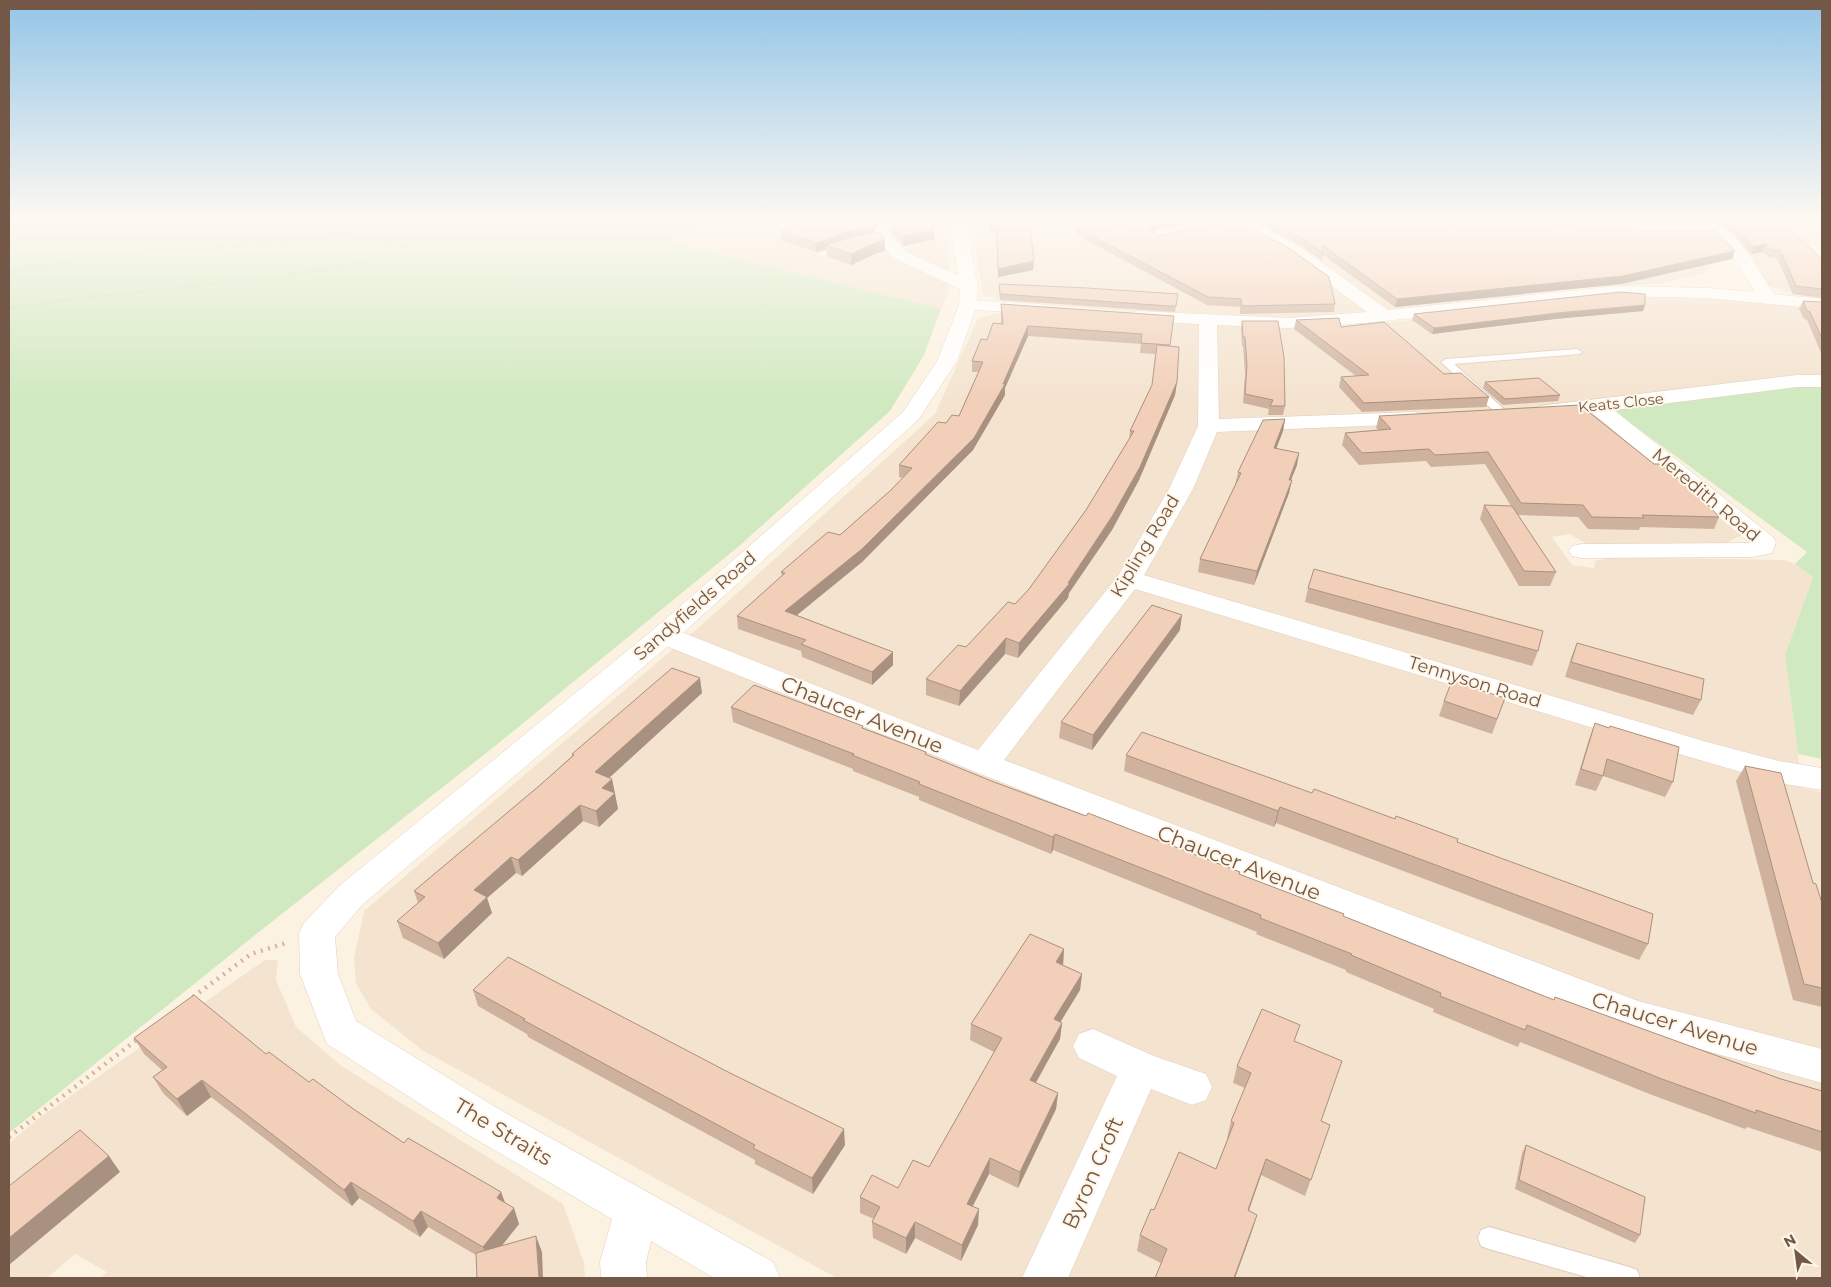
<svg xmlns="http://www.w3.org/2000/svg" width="1831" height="1287" viewBox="0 0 1831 1287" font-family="Montserrat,sans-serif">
<rect width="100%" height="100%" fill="#fcf2e1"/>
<!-- residential -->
<g fill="#f4e3cf">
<polygon points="733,220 945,220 948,237 949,291 941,309 668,240"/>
<polygon points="970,220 1416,220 1443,226 1447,224 1722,252 1705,273 1658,284 1593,287 1339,315 1293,317 1164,314 1003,301 983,294"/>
<polygon points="1542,220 1685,220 1683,227 1628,226"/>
<polygon points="1711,220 1811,220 1822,233 1822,244 1741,240"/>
<polygon points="1747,250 1822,256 1822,299 1794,295 1769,286"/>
<polygon points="1627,297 1736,300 1822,308 1822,377 1809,376 1576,401 1641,450 1742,535 1726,543 1589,545 1569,534 1552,537 1572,565 1594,568 1595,561 1612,557 1784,560 1795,564 1813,577 1785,655 1802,788 1822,792 1822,1278 837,1278 422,1050 371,1009 356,983 354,958 364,911 705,622 935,414 978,318 998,313 1303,328 1363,325"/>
<polygon points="265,960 278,960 276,980 296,1027 340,1065 563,1204 584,1263 585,1278 101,1278 107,1272 75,1254 47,1278 9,1278 9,1143 42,1116"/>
</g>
<!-- green -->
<g fill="#d0e9c0">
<polygon points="9,220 733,220 669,241 941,309 924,355 890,411 739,546 500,742 255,935 9,1133"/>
<polygon points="1803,383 1822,383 1822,759 1798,754 1785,655 1813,577 1795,564 1807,552 1611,409"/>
</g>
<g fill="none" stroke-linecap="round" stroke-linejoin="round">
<!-- lane casing -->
<g stroke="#e0cebd" stroke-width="2">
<g id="lane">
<polygon points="844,245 848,247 847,249 821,256 817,254"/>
<polygon points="1577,349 1582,352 1580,354 1454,364 1506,411 1507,413 1502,416 1498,415 1441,362 1446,359"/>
<polygon points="1489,1227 1629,1267 1637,1270 1640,1278 1590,1278 1489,1249 1481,1246 1478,1238 1481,1230"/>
</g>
</g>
<!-- street casing -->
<g stroke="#e0cebd" stroke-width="1">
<g id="street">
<polygon points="880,220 896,220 890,234 906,252 975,283 978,287 975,291 963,291 894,258 874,234"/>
<path d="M1229 220H1249L1301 248 1388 310 1619 286 1707 288 1755 292 1734 258 1713 236H1677L1669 231 1677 226H1700L1696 222 1698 220C1734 220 1755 266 1774 294L1822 299V309L1707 298 1619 296 1365 323 1288 328 1217 325 1219 419 1415 412 1422 414 1426 418 1422 422 1415 424 1217 432 1193 489 1144 575 1707 742 1779 761 1822 768V790L1779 783 1686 756 1135 589 1004 760 1638 1001 1822 1049V1083L1620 1027 973 771 654 641 650 635 654 629 664 627 674 629 978 750 1118 576 1169 489 1198 426 1199 324 1137 321 1131 320 1128 316 1131 312 1137 311 1288 318 1367 312 1289 254Z"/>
<polygon points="1419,220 1437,220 1448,230 1446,233 1434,233"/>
<polygon points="968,300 1039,304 1045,305 1048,309 1045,313 1039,314 962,309 959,305 962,301"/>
<polygon points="1797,375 1822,375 1822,387 1797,387 1614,410 1773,537 1776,542 1772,553 1752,557 1581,558 1572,556 1569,551 1572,546 1581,544 1750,543 1591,412 1546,416 1539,414 1536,410 1539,406"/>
<polygon points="1093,1029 1154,1056 1206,1074 1212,1087 1206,1100 1192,1105 1151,1089 1068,1278 1022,1278 1117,1076 1079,1058 1073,1046 1079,1034"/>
</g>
</g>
<!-- secondary casing -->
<g stroke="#e5cfbb" stroke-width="1">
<polygon id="secondary" points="949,220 965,220 978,287 977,305 957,361 918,420 674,641 363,904 335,937 338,974 356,1021 497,1108 773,1262 780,1278 714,1278 651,1241 646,1262 647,1278 601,1278 600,1262 612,1219 467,1134 327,1044 300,974 299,933 304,923 339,886 654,629 903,412 937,361 959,305 960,287"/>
</g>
<!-- path-far1 -->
<g stroke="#d6b39c" stroke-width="2" stroke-dasharray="0.5 2.5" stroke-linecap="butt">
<polyline points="326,235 348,225 350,220"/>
<polyline points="9,270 43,267 96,255 269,244 436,220"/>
<polyline points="9,309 72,299 280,277 409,254 406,247 376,241 373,230"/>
</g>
<!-- path -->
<g stroke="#d6b39c" stroke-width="4.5" stroke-dasharray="2 5.5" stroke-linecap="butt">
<polyline points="193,997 251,954 286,943"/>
<polyline points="9,1137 138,1039"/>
</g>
<!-- lane -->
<use href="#lane" fill="#fff" fill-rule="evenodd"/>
<!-- street -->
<use href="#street" fill="#fff" fill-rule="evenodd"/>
<!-- secondary -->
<use href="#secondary" fill="#fff" fill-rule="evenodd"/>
</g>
<!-- wall -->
<g fill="#cfb29e">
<polygon points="989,220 1020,220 1020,224 1034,261 1033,270 998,277 996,232 990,232"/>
<polygon points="1098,220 1207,220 1157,229 1152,232 1158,236 1335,304 1334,312 1240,314 1240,307 1207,305 1077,235 1077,228 1112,228"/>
<polygon points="1253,220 1427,220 1436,228 1446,228 1439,220 1503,220 1732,259 1621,284 1395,307 1323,255 1322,261 1302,246"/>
<polygon points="1557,220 1697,220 1695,224"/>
<polygon points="1710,220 1780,220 1822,259 1822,298 1793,294 1777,258 1768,257 1763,252 1751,254 1734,235 1724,226"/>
<polygon points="877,223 874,233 885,240 885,251 877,253 851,265 827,256 826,249 816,252 781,240 781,231"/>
<polygon points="892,224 934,239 903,246 892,234"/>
<polygon points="999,284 1178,294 1175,312 1000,300"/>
<polygon points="1803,301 1822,302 1822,355 1807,320 1804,319 1799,309"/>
<polygon points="1001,304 1174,316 1170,346 1177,382 1175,395 1139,480 1112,530 1069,593 1068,598 1018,658 1005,654 959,706 926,695 926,679 966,647 1015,604 1029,589 1086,510 1129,439 1130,431 1152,385 1155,354 1140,353 1141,344 1028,336 1005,388 1005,395 973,450 862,562 797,615 893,652 893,665 872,685 802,657 801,651 738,629 737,616 782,576 781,572 840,535 891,490 903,478 899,477 899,465 946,423 959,416 978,372 972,372 972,361 987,340 1001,324"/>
<polygon points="1645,305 1643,311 1555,319 1432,334 1412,320 1414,314"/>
<polygon points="1296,320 1341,327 1444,374 1489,397 1486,407 1362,412 1339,387 1341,377 1356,376 1294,329"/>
<polygon points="1242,321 1285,406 1283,415 1268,415 1269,409 1243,403 1245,374 1243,346 1242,346 1241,329"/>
<polygon points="1485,382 1560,395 1558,401 1503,405 1483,388"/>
<polygon points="1379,416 1719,517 1714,529 1640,527 1639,530 1588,529 1578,517 1518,515 1556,572 1550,586 1519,586 1480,519 1484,505 1513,509 1485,464 1431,467 1426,461 1359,465 1342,445 1345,433 1379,430 1376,428"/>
<polygon points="1285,419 1283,431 1276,448 1297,465 1291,480 1289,493 1254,585 1198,572 1200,559 1235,485 1238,472"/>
<polygon points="1308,588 1538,651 1532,666 1305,602"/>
<polygon points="1180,630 1092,750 1059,738 1061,722"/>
<polygon points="1577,643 1701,700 1693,715 1565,677 1571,658"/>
<polygon points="702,693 609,778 612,779 618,809 599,827 583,821 522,876 516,873 487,898 492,913 444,959 403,938 397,921 418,903 414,891 539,786 572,756 572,754"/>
<polygon points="1505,698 1492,734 1439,716 1444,701"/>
<polygon points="731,707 863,728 926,752 926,755 994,782 1086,816 1240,872 1240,874 1343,916 1554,1000 1555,997 1781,1079 1822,1091 1822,1152 1747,1127 1745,1129 1652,1095 1520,1042 1518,1047 1433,1012 1434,1009 1346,972 1346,970 1256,934 1257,932 1053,850 1051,854 919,800 919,797 853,771 853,769 733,722"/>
<polygon points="1595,723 1673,782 1665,797 1603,776 1596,791 1575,785 1589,739"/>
<polygon points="1126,755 1312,793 1457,842 1648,944 1639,960 1276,823 1274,827 1124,771"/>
<polygon points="1745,766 1813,883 1822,903 1822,1007 1793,1000 1736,781"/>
<polygon points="1064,949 1063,965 1082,974 1080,990 1060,1022 1062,1023 1060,1039 1036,1083 1058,1093 1056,1109 1018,1188 989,1174 973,1206 978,1225 961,1261 915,1238 906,1254 873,1238 872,1222 874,1219 860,1213 860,1197 898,1188 929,1167 994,1052 970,1040 971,1024"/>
<polygon points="473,990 845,1145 813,1194 755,1164 755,1160 528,1037 527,1034 478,1006"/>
<polygon points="134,1038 266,1054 309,1082 352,1108 404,1143 501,1192 505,1203 519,1224 502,1245 542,1252 476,1255 428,1227 420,1237 359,1198 352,1206 211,1097 187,1116 163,1093 153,1077 162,1070 144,1054"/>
<polygon points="1295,1041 1321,1121 1330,1125 1305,1196 1261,1175 1249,1211 1252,1231 1235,1278 1155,1278 1161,1263 1137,1251 1140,1235 1154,1210 1216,1169 1228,1138 1227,1138 1231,1121 1245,1088 1233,1083 1237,1066"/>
<polygon points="1526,1145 1640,1235 1635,1243 1515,1189 1522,1153"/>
</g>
<!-- shaded-wall -->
<g fill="#a99181">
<polygon points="875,220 877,220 877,223 873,236 826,245 826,249 816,252 816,243 855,229"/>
<polygon points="1168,220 1207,220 1157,229 1148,234 1149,227 1157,222"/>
<polygon points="934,229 934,239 903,246 903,236"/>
<polygon points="885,240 885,251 877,253 851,265 851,254 877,242"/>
<polygon points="1766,244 1763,252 1751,254 1754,247"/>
<polygon points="1735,251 1732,259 1621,284 1395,307 1397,299"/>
<polygon points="1034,261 1033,270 998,277 998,269"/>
<polygon points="1645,305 1643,311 1555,319 1432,334 1434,328 1557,313"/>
<polygon points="1028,326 1028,336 1005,388 1005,395 973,450 862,562 786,624 785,611 1003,384"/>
<polygon points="1177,382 1175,395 1139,480 1112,530 1069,593 1068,598 1018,658 1019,643 1068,583"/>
<polygon points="1285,419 1283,431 1272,460 1274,448"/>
<polygon points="1299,453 1297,465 1286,492 1289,480"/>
<polygon points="1292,480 1289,493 1254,585 1257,571"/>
<polygon points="1182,615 1180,630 1092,750 1093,735"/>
<polygon points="1006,638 1005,654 959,706 960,691"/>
<polygon points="893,652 893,665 872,685 872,672"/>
<polygon points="700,678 702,693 598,788 595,772"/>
<polygon points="612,779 618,809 599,827 596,811 602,788"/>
<polygon points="580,805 583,821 522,876 518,860"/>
<polygon points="1280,807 1276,823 1274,827 1278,811"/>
<polygon points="1055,834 1053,850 1051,854 1053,837"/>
<polygon points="511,857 516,873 487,898 492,913 444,959 438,943 474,890"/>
<polygon points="1064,949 1063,965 1056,962"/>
<polygon points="1082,974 1080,990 1052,1036 1054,1019"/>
<polygon points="1062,1023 1060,1039 1028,1096 1030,1080"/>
<polygon points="202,1080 211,1097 187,1116 177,1099"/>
<polygon points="1058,1093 1056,1109 1018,1188 1020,1172"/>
<polygon points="844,1129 845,1145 813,1194 812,1178"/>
<polygon points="109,1156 120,1172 9,1265 9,1238"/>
<polygon points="990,1158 989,1174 966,1219 967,1204"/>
<polygon points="1266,1159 1261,1175 1243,1226 1248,1210"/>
<polygon points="351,1182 359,1198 352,1206 344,1190"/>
<polygon points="501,1192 507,1208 497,1198"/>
<polygon points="514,1208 519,1224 489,1262 483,1247"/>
<polygon points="979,1209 978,1225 961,1261 962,1245"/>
<polygon points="421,1211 428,1227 420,1237 413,1221"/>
<polygon points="1257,1215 1252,1231 1235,1278 1234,1278"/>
<polygon points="915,1222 915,1238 906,1254 906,1238"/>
<polygon points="536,1236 542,1252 543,1278 539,1278"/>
</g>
<!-- building -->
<g fill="#f1cfb8" stroke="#a99181">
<polygon points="811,220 875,220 873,227 855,229 816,243 781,231"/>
<polygon points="894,220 933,220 934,229 903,236 892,224"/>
<polygon points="990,220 1020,220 1020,224 1030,224 1034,261 998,269 997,224 990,224"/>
<polygon points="1112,220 1168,220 1157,222 1149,227 1149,230 1158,236 1237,221 1289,248 1329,277 1335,304 1242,306 1241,299 1208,297 1077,228 1126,228"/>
<polygon points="1268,220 1427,220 1436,228 1448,228 1451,224 1448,220 1503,220 1634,230 1715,231 1735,251 1623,276 1397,299 1322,245 1323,253 1303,239"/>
<polygon points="1728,220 1780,220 1822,259 1822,289 1796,286 1780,250 1771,250 1766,244 1754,247 1737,228"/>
<polygon points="879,232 885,240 877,242 851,254 826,245 860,235"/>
<polygon points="999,284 1087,288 1178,294 1176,306 1169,306 1000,294"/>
<polygon points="1621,292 1645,294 1645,305 1557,313 1434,328 1414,314"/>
<polygon points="1803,301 1822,302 1822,338 1810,312 1807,311"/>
<polygon points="1001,304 1174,316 1170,345 1141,343 1142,334 1028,326 1003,384 1005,384 974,438 862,549 785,611 893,652 872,672 801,644 806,640 737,616 785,573 781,572 828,532 840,535 891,490 912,468 899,465 938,422 946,423 952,415 959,416 983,362 972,361 981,339 987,340 993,323 1003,324"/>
<polygon points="1339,318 1341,327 1384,322 1444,374 1461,373 1489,397 1364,403 1341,377 1369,375 1296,320"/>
<polygon points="1242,321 1278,321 1284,357 1285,406 1270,406 1273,400 1245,394 1247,365 1245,337 1243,337"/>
<polygon points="1157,345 1179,347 1177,382 1140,467 1113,515 1068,583 1070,583 1019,643 1006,638 960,691 926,679 958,645 966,647 1008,602 1015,604 1029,589 1086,510 1134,431 1130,431 1152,385"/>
<polygon points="1539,378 1560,395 1505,399 1485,382"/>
<polygon points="1580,405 1654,464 1659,464 1696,491 1719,517 1642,515 1644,518 1592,517 1583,505 1521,503 1488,452 1435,455 1429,449 1362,453 1345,433 1391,429 1379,416"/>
<polygon points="1285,419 1274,448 1299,453 1289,480 1292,480 1257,571 1200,559 1241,473 1238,472 1263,420"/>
<polygon points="1484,505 1512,506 1556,572 1524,571"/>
<polygon points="1314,569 1543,631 1538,651 1308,588"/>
<polygon points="1152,605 1182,615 1093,735 1061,722"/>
<polygon points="1577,643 1704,679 1701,700 1571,662"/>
<polygon points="672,668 700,678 595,772 612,779 602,788 615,793 596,811 580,805 518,860 511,857 474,890 487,897 438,943 397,921 425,897 414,891 539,786 574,755 572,754"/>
<polygon points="1452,681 1505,698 1497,719 1444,701"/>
<polygon points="754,685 863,726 862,728 926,752 925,754 994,782 1086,816 1088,813 1240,872 1239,874 1344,914 1343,916 1554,1000 1555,997 1781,1079 1822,1091 1822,1132 1756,1110 1756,1113 1662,1079 1527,1025 1525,1030 1440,996 1441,993 1351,955 1352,954 1260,918 1261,915 1055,834 1053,837 919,784 920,782 852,755 854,754 731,707"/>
<polygon points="1595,723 1609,728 1610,726 1679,747 1673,782 1607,759 1603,776 1581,769"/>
<polygon points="1142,732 1312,793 1314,789 1395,819 1396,816 1458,839 1457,842 1653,914 1648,944 1280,807 1278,811 1126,755"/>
<polygon points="1745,766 1781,773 1813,883 1816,884 1822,903 1822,988 1804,984"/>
<polygon points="1030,934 1064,949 1056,962 1082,974 1054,1019 1062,1023 1030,1080 1058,1093 1020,1172 990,1158 967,1204 979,1209 962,1245 915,1222 906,1238 872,1222 880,1207 860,1197 872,1175 898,1188 913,1160 929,1167 1002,1038 971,1024"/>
<polygon points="508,957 730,1073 844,1129 812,1178 753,1148 755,1145 523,1020 525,1019 473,990"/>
<polygon points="194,995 266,1054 269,1052 309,1082 313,1079 352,1108 404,1143 408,1138 501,1192 497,1198 514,1208 483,1247 421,1211 413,1221 351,1182 344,1190 202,1080 177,1099 153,1077 167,1067 134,1038"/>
<polygon points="1262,1009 1300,1025 1294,1041 1342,1061 1321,1121 1330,1125 1311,1180 1266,1159 1248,1210 1257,1215 1234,1278 1155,1278 1167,1249 1140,1235 1151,1209 1154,1210 1179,1152 1216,1169 1234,1123 1231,1121 1251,1073 1237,1066"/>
<polygon points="80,1130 109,1156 9,1238 9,1186"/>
<polygon points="1526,1145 1645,1197 1640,1235 1519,1180"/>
<polygon points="536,1236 539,1278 477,1278 476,1253"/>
</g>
<!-- sky -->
<linearGradient id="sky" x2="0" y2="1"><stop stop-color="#94c5e7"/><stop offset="0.55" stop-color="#fef9f2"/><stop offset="1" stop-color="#fef9f2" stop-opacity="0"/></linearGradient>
<rect width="1831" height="400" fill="url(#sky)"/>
<g text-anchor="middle" stroke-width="4" stroke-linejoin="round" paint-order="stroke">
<!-- far-street labels -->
<g font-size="15" fill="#735848" stroke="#fff6e7">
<text transform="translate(1621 403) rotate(-6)" y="5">Keats Close</text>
</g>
<!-- street labels -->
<g font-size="18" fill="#735848" stroke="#fff6e7">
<text transform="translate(1706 495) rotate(40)" y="6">Meredith Road</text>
<text transform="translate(1145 546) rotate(-59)" y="6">Kipling Road</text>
<text transform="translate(695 606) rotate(-41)" y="6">Sandyfields Road</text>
<text transform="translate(1475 682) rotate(17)" y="6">Tennyson Road</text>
</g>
<!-- near-street labels -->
<g font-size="21" fill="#735848" stroke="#fff6e7">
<text transform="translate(862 715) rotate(22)" y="7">Chaucer Avenue</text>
<text transform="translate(1239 863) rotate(21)" y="7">Chaucer Avenue</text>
<text transform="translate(1675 1024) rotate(17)" y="7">Chaucer Avenue</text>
<text transform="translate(503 1132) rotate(31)" y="7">The Straits</text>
<text transform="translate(1093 1173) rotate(-66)" y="7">Byron Croft</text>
</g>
</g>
<!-- border -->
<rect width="1831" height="1287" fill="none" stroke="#735848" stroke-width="20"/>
<!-- north arrow -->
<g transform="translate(1796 1252) rotate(331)" stroke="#fff6e7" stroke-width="4" paint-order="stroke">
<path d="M0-4L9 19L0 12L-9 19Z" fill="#735848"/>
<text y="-8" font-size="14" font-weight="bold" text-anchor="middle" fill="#735848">N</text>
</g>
</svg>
